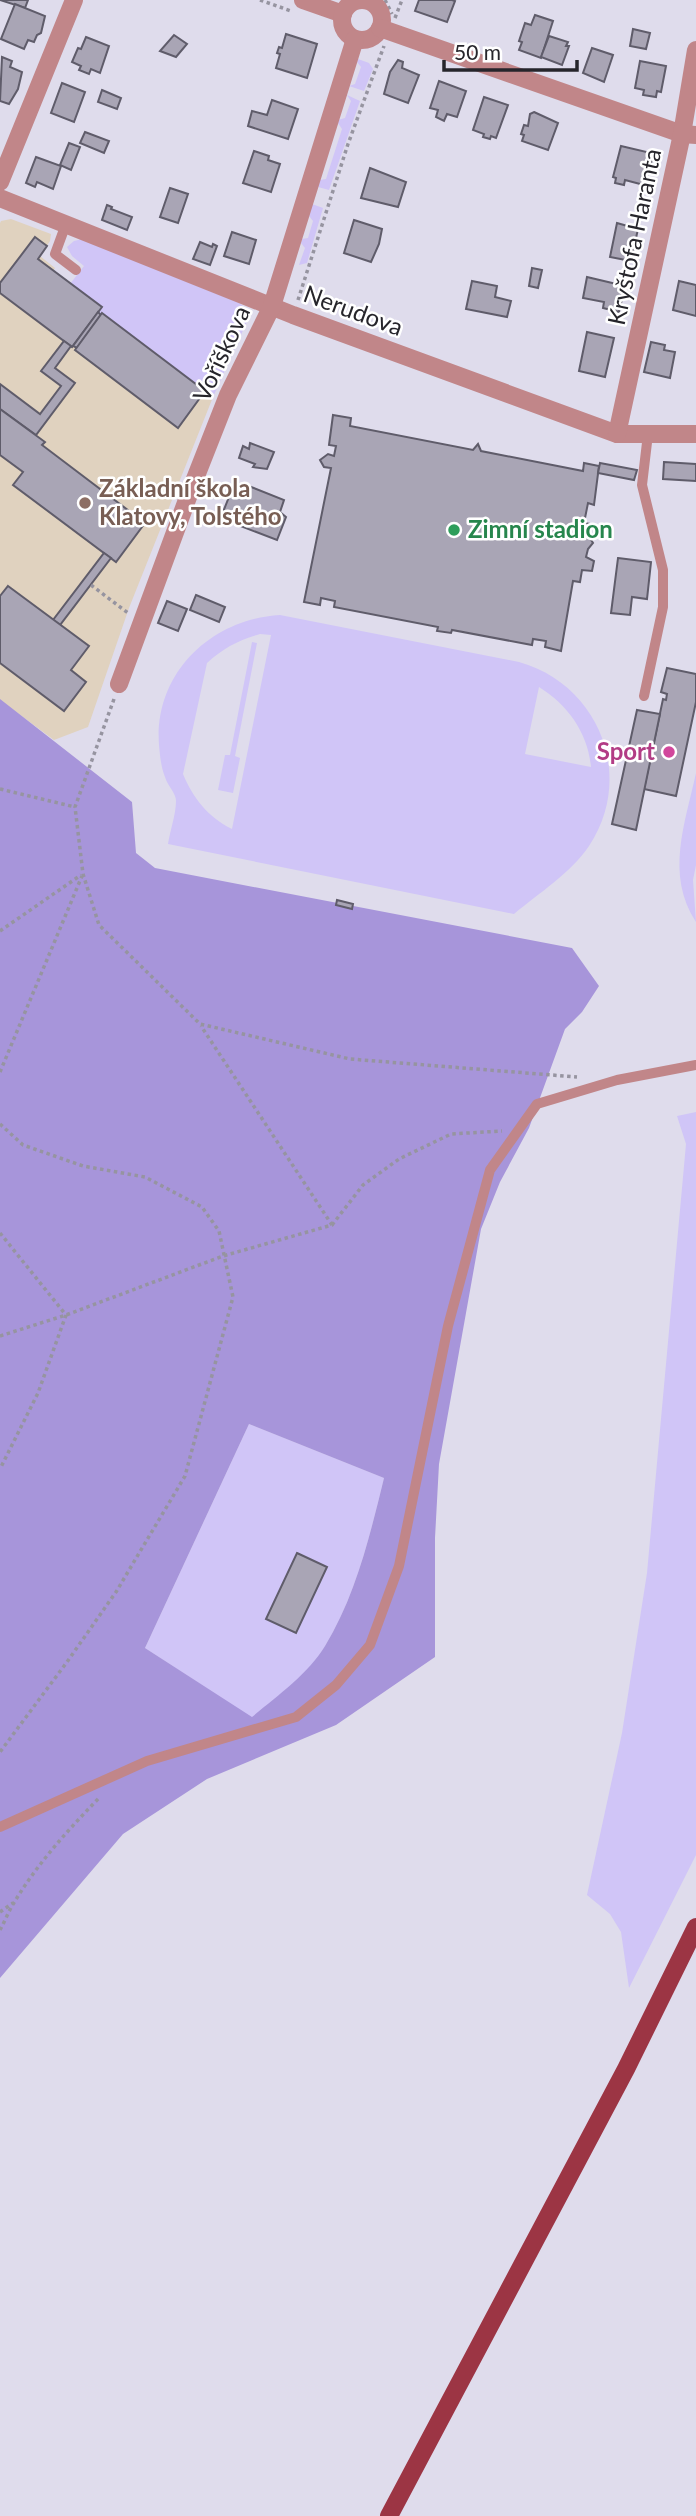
<svg xmlns="http://www.w3.org/2000/svg" width="696" height="2516" viewBox="0 0 696 2516" font-family="Lato,sans-serif">
<rect width="100%" height="100%" fill="#dfdcec"/>
<!-- education -->
<polygon fill="#e0d2bf" points="11,219 51,234 50,241 40,256 55,268 53,271 102,307 98,312 213,397 129,608 88,727 54,740 0,700 0,223 1,221"/>
<!-- green -->
<g fill="#d0c5f7" fill-rule="evenodd">
<polygon points="358,59 369,63 373,69 364,91 349,86 355,84 361,67 357,62"/>
<polygon points="347,95 360,101 329,190 318,187 320,180 326,179 342,129 338,123 338,120 345,118 351,101"/>
<polygon points="312,204 323,208 307,263 299,265 305,248 301,243 302,239 308,238 313,221 309,216"/>
<polygon points="82,239 230,296 243,306 249,317 213,397 98,312 102,307 70,284 84,266 72,256 67,247 74,241"/>
<path d="M280 615 519 662C598 684 636 775 589 846 571 873 539 893 514 914L168 844C170 831 176 814 176 801 176 793 167 785 165 777 161 767 160 756 159 745 154 673 211 619 280 615ZM260 634 271 635 232 829C208 817 193 798 183 774L207 663C223 648 239 640 260 634ZM539 687C568 705 588 733 591 767L525 754Z"/>
<polygon points="252,642 257,643 235,756 240,758 233,793 218,790 225,755 230,755"/>
<path d="M696 773V865L693 880 696 922C665 874 685 824 696 773Z"/>
<polygon points="696,1112 696,1855 629,1988 621,1932 610,1914 587,1895 622,1733 647,1573 686,1144 677,1116"/>
<path d="M249 1424 384 1478C370 1535 356 1595 325 1646 308 1675 277 1696 252 1718L145 1648Z"/>
</g>
<!-- forest -->
<path fill="#a795da" fill-rule="evenodd" d="M0 699 132 802 136 853 155 868 572 948 599 986 582 1012 565 1029 529 1128 500 1182 481 1229 439 1464 435 1538V1657L336 1725 207 1779 123 1834 0 1978ZM249 1424 384 1478C370 1535 356 1595 325 1646 308 1674 277 1696 252 1717L145 1648Z"/>
<!-- building -->
<g fill="#a9a5b5" stroke="#5f5c6a" stroke-width="2">
<polygon points="0,0 28,0 25,8"/>
<polygon points="419,0 452,0 455,1 447,22 415,11"/>
<polygon points="15,4 45,16 41,33 37,35 34,42 28,40 24,49 1,39"/>
<polygon points="535,15 553,21 541,58 519,50 522,42 519,41 525,23 531,25"/>
<polygon points="633,29 650,33 646,49 630,46"/>
<polygon points="286,34 317,44 307,78 276,68 280,54 277,53 279,47 282,48"/>
<polygon points="174,35 187,44 176,57 160,51"/>
<polygon points="549,36 568,42 566,46 569,46 562,65 541,57"/>
<polygon points="86,37 109,46 100,73 91,69 89,74 79,70 81,66 72,62 78,48 81,49"/>
<polygon points="592,48 613,55 604,82 583,73"/>
<polygon points="2,57 12,61 10,67 22,72 18,89 9,104 0,101"/>
<polygon points="398,60 403,62 402,68 419,75 408,103 384,94 390,72"/>
<polygon points="640,61 666,66 661,92 657,91 656,97 643,95 644,90 635,88"/>
<polygon points="439,81 466,91 457,117 447,114 444,121 436,117 438,110 430,108"/>
<polygon points="62,83 85,92 74,122 51,113"/>
<polygon points="102,90 121,98 117,109 98,102"/>
<polygon points="484,97 508,105 496,138 491,136 490,139 483,137 484,134 473,130"/>
<polygon points="272,100 298,109 288,139 248,126 252,111 267,115"/>
<polygon points="534,112 558,123 548,150 522,141 524,135 521,134 524,125 528,126 530,114"/>
<polygon points="85,132 109,141 104,153 80,143"/>
<polygon points="69,143 80,147 71,170 60,165"/>
<polygon points="621,146 651,153 653,157 644,185 625,180 624,185 615,183 616,178 613,177"/>
<polygon points="254,151 269,156 268,160 280,164 271,192 243,183"/>
<polygon points="36,157 61,166 53,189 37,182 35,187 26,183"/>
<polygon points="370,168 406,182 398,207 361,198"/>
<polygon points="170,188 188,194 178,223 160,217"/>
<polygon points="107,205 112,207 111,209 132,217 127,230 102,220"/>
<polygon points="354,220 382,229 379,244 371,262 344,253"/>
<polygon points="617,223 638,229 631,261 610,257"/>
<polygon points="232,232 256,240 249,264 224,256"/>
<polygon points="35,237 47,246 38,259 102,307 72,347 0,293 0,283"/>
<polygon points="200,242 212,247 213,244 217,246 210,265 193,259"/>
<polygon points="532,268 542,270 538,288 529,286"/>
<polygon points="587,277 625,286 619,312 603,308 604,302 583,298"/>
<polygon points="472,281 497,286 495,297 511,301 507,317 466,309"/>
<polygon points="679,281 696,285 696,316 673,310"/>
<polygon points="98,312 101,315 77,348 73,346"/>
<polygon points="102,313 205,391 178,428 75,350"/>
<polygon points="587,332 614,338 605,377 579,371"/>
<polygon points="64,341 71,346 55,368 75,383 36,435 0,409 0,384 40,414 61,386 41,371"/>
<polygon points="651,342 665,345 664,350 675,352 670,378 644,372"/>
<polygon points="0,409 45,442 42,445 145,523 116,562 13,485 23,472 0,455"/>
<polygon points="333,415 351,418 350,426 473,450 478,444 481,451 583,471 584,463 599,466 594,505 588,503 584,523 591,524 588,535 593,543 588,549 586,557 594,561 592,571 582,570 580,582 573,581 561,651 545,647 546,641 533,639 532,645 452,630 451,633 437,631 438,627 334,607 335,601 321,598 320,605 304,602 331,468 324,467 320,460 328,454 334,456 336,446 329,445"/>
<polygon points="250,443 274,452 267,469 253,467 255,464 239,458 243,446 249,449"/>
<polygon points="664,462 696,464 696,481 663,479"/>
<polygon points="600,463 637,470 634,480 598,473"/>
<polygon points="246,485 284,500 280,512 286,517 277,540 230,522 233,516 223,512 231,492 242,496"/>
<polygon points="104,553 111,558 60,625 53,620"/>
<polygon points="618,558 651,562 647,599 632,597 630,615 611,613"/>
<polygon points="8,586 89,646 71,670 86,682 64,711 0,663 0,596"/>
<polygon points="196,595 225,607 219,622 190,610"/>
<polygon points="167,601 187,609 178,631 158,623"/>
<polygon points="667,668 696,674 696,702 676,796 644,789 663,699 666,700 667,694 661,692"/>
<polygon points="637,710 660,714 636,830 612,824"/>
<polygon points="337,900 353,904 352,909 336,905"/>
<polygon points="297,1553 327,1567 296,1633 266,1619"/>
</g>
<g fill="none" stroke-linecap="round" stroke-linejoin="round">
<!-- path -->
<g stroke="#9694a0" stroke-width="3.5" stroke-dasharray="3.5 3.5" stroke-linecap="butt">
<polyline points="260,0 291,11"/>
<polyline points="385,0 392,14"/>
<polyline points="395,18 402,0"/>
<polyline points="298,300 348,144 384,46"/>
<polyline points="91,585 128,613"/>
<polyline points="114,699 75,807 83,874 99,925 200,1024 350,1059 577,1077"/>
<polyline points="0,789 75,807"/>
<polyline points="0,931 81,875"/>
<polyline points="0,1072 82,876"/>
<polyline points="0,1124 23,1145 83,1166 145,1177 202,1207 219,1231 233,1297 185,1476 116,1592 67,1662 0,1752"/>
<polyline points="332,1225 363,1185 399,1159 451,1134 502,1131"/>
<polyline points="0,1233 66,1315 38,1393 0,1469"/>
<polyline points="0,1336 66,1315 223,1256 332,1225 201,1026"/>
<polyline points="0,1912 13,1903"/>
<path d="M0 1930C5 1921 9 1910 15 1901 38 1863 68 1830 99 1798"/>
</g>
<!-- service -->
<g stroke="#c18689" stroke-width="10">
<polyline points="66,224 55,254 76,270"/>
<polyline points="644,696 663,607 663,570 642,485 648,434"/>
<polyline points="0,1827 147,1761 296,1717 336,1685 370,1645 399,1566 448,1326 490,1170 537,1104 617,1080 696,1065"/>
</g>
<!-- minor -->
<g stroke="#c18689" stroke-width="18">
<polyline points="303,0 343,14"/>
<circle cx="362" cy="20" r="20"/>
<polyline points="380,28 682,134 696,135"/>
<polyline points="0,182 74,0"/>
<polyline points="0,198 293,315 617,434 696,434"/>
<polyline points="617,434 682,134 696,50"/>
<polyline points="119,684 191,489 228,395 272,306 355,39"/>
</g>
<!-- primary -->
<polyline stroke="#9c3544" stroke-width="18" points="389,2516 626,2069 696,1927"/>
</g>
<!-- markers -->
<circle fill="#8d6e63" stroke="#fff" stroke-width="2.5" cx="85" cy="503" r="7"/>
<circle fill="#2e9e5b" stroke="#fff" stroke-width="2.5" cx="454" cy="530" r="7"/>
<circle fill="#d1479c" stroke="#fff" stroke-width="2.5" cx="669" cy="752" r="7"/>
<g text-anchor="middle" stroke-width="5" stroke-linejoin="round" paint-order="stroke">
<!-- street labels -->
<g font-size="24" fill="#26252b" stroke="#fff">
<text transform="translate(635 237) rotate(-78)" y="8">Kryštofa Haranta</text>
<text transform="translate(353 311) rotate(20)" y="8">Nerudova</text>
<text transform="translate(222 354) rotate(-65)" y="8">Voříškova</text>
</g>
<!-- education labels -->
<g font-size="24" font-weight="bold" fill="#785e54" stroke="#fff" text-anchor="start">
<text x="99" y="497">Základní škola<tspan x="99" dy="28">Klatovy, Tolstého</tspan></text>
</g>
<!-- leisure labels -->
<g font-size="24" font-weight="bold" fill="#27864d" stroke="#fff" text-anchor="start">
<text x="468" y="538">Zimní stadion</text>
</g>
<!-- hotel labels -->
<g font-size="24" font-weight="bold" fill="#b23c85" stroke="#fff" text-anchor="end">
<text x="655" y="760">Sport</text>
</g>
</g>
<!-- scale -->
<path d="M444 60v10h133v-10" fill="none" stroke="#26252b" stroke-width="3.5"/>
<text x="454" y="60" font-size="21" fill="#26252b" stroke="#ffffff" stroke-width="5" paint-order="stroke">50 m</text>
</svg>
